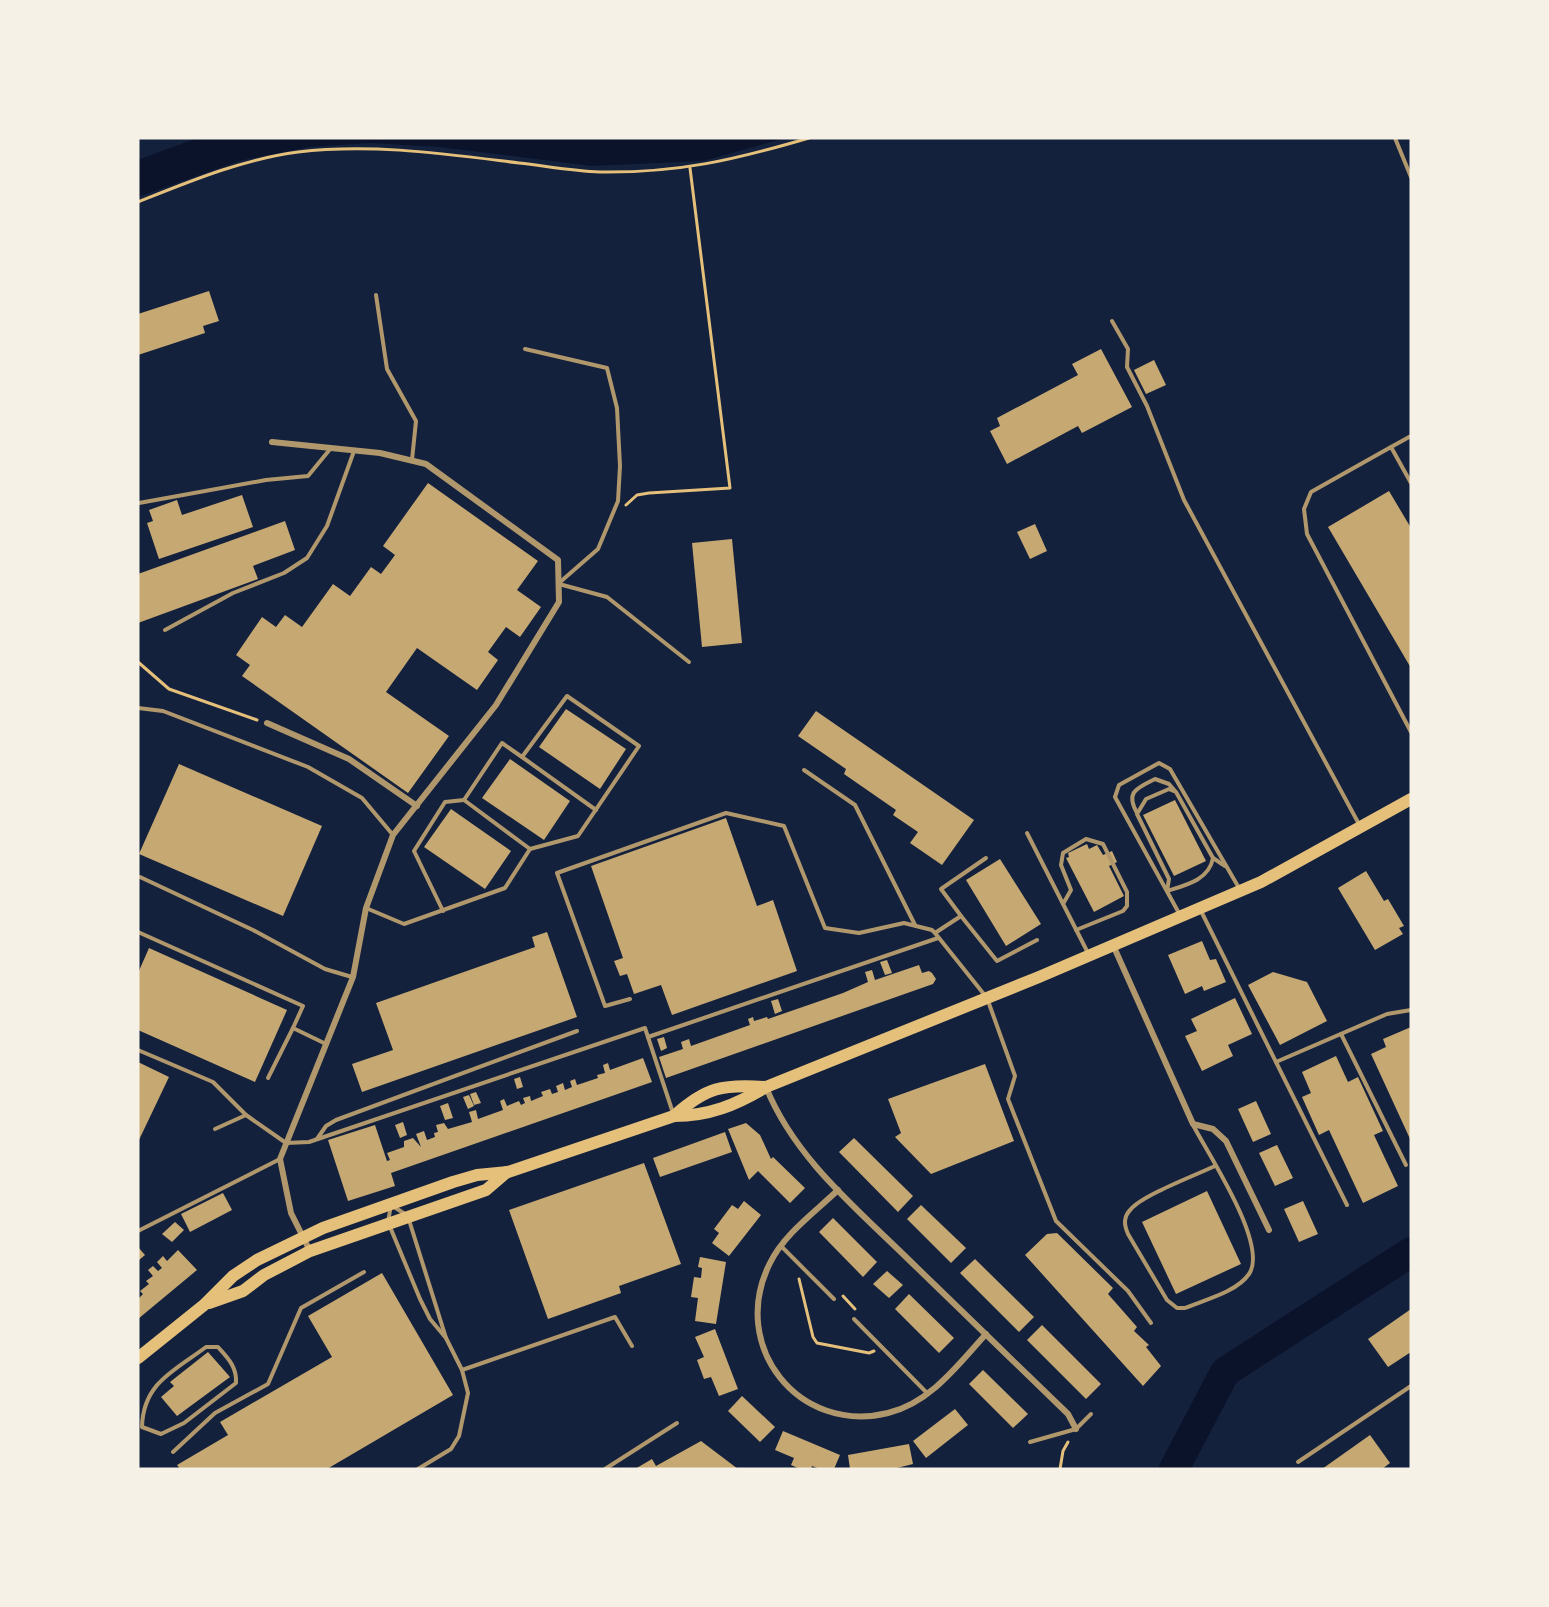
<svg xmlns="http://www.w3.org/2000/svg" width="1549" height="1607" viewBox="0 0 1549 1607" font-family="Montserrat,sans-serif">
<rect width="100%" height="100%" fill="#14213d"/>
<!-- water -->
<polygon fill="#0b132b" points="197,138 785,138 703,161 592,166 439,147 370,143 309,147 239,161 138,197 138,160"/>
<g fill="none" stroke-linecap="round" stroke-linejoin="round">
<!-- river -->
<polyline stroke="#0b132b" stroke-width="30" points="1174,1469 1225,1372 1411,1252"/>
</g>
<!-- building -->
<g fill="#c6a872">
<polygon points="209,291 219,321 203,326 205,333 138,355 138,314"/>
<polygon points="1101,349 1132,407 1082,433 1078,426 1007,464 990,431 1000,426 997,418 1078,375 1072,364"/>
<polygon points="1154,360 1166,385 1146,394 1134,370"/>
<polygon points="428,483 538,561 517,590 541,607 520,637 506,627 488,652 498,660 477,690 417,648 386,692 449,736 408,793 242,676 250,665 236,655 262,617 276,627 285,615 302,627 333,584 350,596 371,567 381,574 395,555 383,546"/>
<polygon points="1389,491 1411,528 1411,668 1328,527"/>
<polygon points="242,495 253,527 159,559 147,523 153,521 149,510 177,500 182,515"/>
<polygon points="285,521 295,550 253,566 258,579 138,623 138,574"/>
<polygon points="1035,524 1047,551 1030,559 1017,532"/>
<polygon points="732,539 742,643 702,647 692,543"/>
<polygon points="566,709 626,749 600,789 539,747"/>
<polygon points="816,711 974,820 942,865 910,843 918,832 893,815 896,810 844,774 846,769 798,736"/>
<polygon points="510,759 570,801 544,840 482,798"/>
<polygon points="179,764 322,826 283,916 139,854"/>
<polygon points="1175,800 1206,861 1174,876 1143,815"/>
<polygon points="451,809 511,851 485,889 424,847"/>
<polygon points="726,818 757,906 773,900 797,971 672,1015 661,985 634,994 627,974 620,976 614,961 623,958 591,866"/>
<polygon points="1087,844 1089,849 1097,845 1103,855 1112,851 1117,862 1109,866 1124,896 1094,912 1066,858 1069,857 1068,853"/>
<polygon points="1000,859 1041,924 1006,946 966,880"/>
<polygon points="1366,871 1384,901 1388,899 1404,926 1399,928 1403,934 1375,950 1338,888"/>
<polygon points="547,932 577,1017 362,1092 352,1064 393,1050 376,1003 535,947 532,937"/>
<polygon points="1202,941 1210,960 1216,959 1226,982 1204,991 1202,986 1185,994 1168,955"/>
<polygon points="149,948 287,1010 255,1082 138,1030 138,973"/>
<polygon points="887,960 892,973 885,975 880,962"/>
<polygon points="919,965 922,973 929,971 932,973 936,979 933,984 666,1078 659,1057 683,1049 681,1042 689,1039 691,1046 750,1025 748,1019 753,1017 754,1021 767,1017 768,1019 843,993 868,982 865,972 872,970 875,980"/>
<polygon points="1273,972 1307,982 1327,1021 1280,1045 1248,985"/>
<polygon points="1235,998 1252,1034 1228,1045 1233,1056 1202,1071 1185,1036 1197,1031 1191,1019"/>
<polygon points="778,999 782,1011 775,1014 771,1001"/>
<polygon points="1411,1027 1411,1141 1371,1054 1386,1047 1383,1039"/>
<polygon points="664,1037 667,1048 661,1051 657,1039"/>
<polygon points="1336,1056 1348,1082 1358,1077 1383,1131 1374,1135 1398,1186 1363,1203 1329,1130 1319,1135 1302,1097 1311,1093 1302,1072"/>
<polygon points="643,1058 652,1082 391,1173 395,1186 348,1201 328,1140 375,1125 387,1161 390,1160 387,1153 404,1147 404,1141 413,1138 421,1147 416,1134 424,1131 427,1140 435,1137 434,1133 438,1132 436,1125 444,1123 448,1129 472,1122 469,1112 476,1110 478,1119 503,1110 500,1101 504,1099 507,1106 519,1101 521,1105 525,1103 523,1098 530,1096 531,1101 543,1096 541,1092 550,1089 552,1094 558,1092 556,1086 563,1083 565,1090 572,1087 570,1081 575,1079 577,1085 598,1078 597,1075 605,1073 603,1065 608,1063 610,1070"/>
<polygon points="138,1062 169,1077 138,1142"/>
<polygon points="985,1064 1014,1141 931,1174 895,1137 901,1133 888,1099"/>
<polygon points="520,1077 523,1087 517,1089 514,1079"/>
<polygon points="476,1092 481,1103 474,1105 470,1094"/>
<polygon points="469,1095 474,1106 468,1109 463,1097"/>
<polygon points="1256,1101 1271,1134 1253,1142 1238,1109"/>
<polygon points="448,1103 453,1118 445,1120 440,1106"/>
<polygon points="403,1122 407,1135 400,1138 395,1125"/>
<polygon points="746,1123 760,1135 771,1159 773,1157 805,1188 790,1203 758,1171 749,1180 728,1129"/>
<polygon points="725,1132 732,1152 660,1177 653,1158"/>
<polygon points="854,1138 913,1196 898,1212 839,1152"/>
<polygon points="1277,1145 1293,1178 1275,1186 1259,1153"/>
<polygon points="644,1163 681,1264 619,1286 621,1293 548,1319 509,1210"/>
<polygon points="1207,1191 1241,1264 1176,1294 1142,1222"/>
<polygon points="223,1193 232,1210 190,1232 181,1214"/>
<polygon points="744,1201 761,1215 729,1256 712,1243 719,1233 714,1229 732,1205 738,1209"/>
<polygon points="1303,1201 1318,1234 1299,1242 1284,1209"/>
<polygon points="921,1205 966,1248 951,1263 907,1219"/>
<polygon points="833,1218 877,1262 863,1277 819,1232"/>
<polygon points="175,1222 184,1230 172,1242 162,1234"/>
<polygon points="1057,1233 1113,1288 1108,1294 1137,1327 1134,1331 1149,1345 1146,1347 1161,1366 1143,1386 1025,1255 1047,1234"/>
<polygon points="138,1247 145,1255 138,1261"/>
<polygon points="178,1250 197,1270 138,1319 138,1299 143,1294 140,1291 149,1284 146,1281 153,1276 148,1270 153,1266 158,1271 162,1268 157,1262 163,1256 167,1261"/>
<polygon points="700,1257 726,1262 716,1324 695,1321 698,1298 691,1297 694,1277 701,1278 702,1268 698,1267"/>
<polygon points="975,1259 1034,1317 1019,1332 960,1273"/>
<polygon points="887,1271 903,1285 889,1298 873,1284"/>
<polygon points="382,1273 453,1395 327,1469 180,1469 177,1465 228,1435 220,1422 332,1357 308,1316"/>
<polygon points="909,1294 954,1338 939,1353 895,1309"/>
<polygon points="1411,1309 1411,1352 1388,1367 1368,1339"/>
<polygon points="1042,1325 1101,1384 1086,1399 1027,1340"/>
<polygon points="715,1329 738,1389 719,1396 711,1377 704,1379 697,1360 704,1357 695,1337"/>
<polygon points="208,1352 230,1377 177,1416 161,1397 174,1386 170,1382"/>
<polygon points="983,1370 1028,1414 1013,1428 969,1384"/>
<polygon points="742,1396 775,1427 760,1442 728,1411"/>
<polygon points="955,1409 968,1425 926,1458 913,1441"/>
<polygon points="783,1431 840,1455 834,1469 820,1469 812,1466 811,1469 800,1469 791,1465 794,1458 775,1450"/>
<polygon points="1370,1435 1390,1463 1382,1469 1322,1469"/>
<polygon points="701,1441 738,1469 635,1469 652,1459 656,1466"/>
<polygon points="909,1444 913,1464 893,1469 850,1469 848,1455"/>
</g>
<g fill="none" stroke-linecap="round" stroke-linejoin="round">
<!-- path -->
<g stroke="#e5c07b" stroke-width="3">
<path d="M138 202C188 182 243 159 298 152 371 143 446 154 519 163 546 166 573 171 600 172 679 173 734 160 809 138"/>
<polyline points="626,505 637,495 649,493 730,488 690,168"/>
<polyline points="138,662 169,689 257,720"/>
<polyline points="799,1279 813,1337 817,1343 869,1353 874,1351"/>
<polyline points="843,1296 855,1309"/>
<polyline points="1060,1469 1063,1451 1068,1442"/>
</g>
<!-- service -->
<g stroke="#b1986c" stroke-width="4">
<polyline points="1395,138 1411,177"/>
<polyline points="376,295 387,369 416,421 412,460"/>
<polyline points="1112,321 1128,349 1127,367 1147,406 1184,500 1360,826"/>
<polyline points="525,349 607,368 617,408 620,466 618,501 598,549 559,583"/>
<polyline points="1391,447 1411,436"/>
<polyline points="1411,483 1391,447 1311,492 1304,509 1307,534 1411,732"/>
<polyline points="139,503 266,480 308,476 331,448"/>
<polyline points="559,584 607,597 689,662"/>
<polyline points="165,630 233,593 284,573 307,558 327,526 354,451"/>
<polyline points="138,708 163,711 308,767 362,798 393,835"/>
<polyline points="522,757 596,810"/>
<polyline points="804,770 855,805 915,925"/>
<path d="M1169 789 1176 792 1213 858C1209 880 1186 885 1167 891L1169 879 1137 814 1146 799Z"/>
<polyline points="464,800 530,849"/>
<path d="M1137 813C1125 792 1137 788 1155 779L1169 784 1175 791"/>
<polyline points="1027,833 1089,955"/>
<polyline points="1213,858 1225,866"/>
<polyline points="140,877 253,930 325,969 352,977"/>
<polyline points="1063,904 1071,890 1061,865 1063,853 1086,839 1103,844 1127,892 1127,906 1123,911 1076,930"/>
<polyline points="366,908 404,924 505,888 530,849 578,836 639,746 567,696 522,757 502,743 464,800 445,802 414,851 443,911"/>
<polyline points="1201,911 1347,1205"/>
<polyline points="1180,915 1115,797 1119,785 1159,763 1170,769 1239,888"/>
<polyline points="961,916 941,889 986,858"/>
<polyline points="138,932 303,1006 293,1028 326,1044"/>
<polyline points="935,933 961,916 997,961 1037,940"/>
<polyline points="630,999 605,1006 557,873 726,813 784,826 825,928 859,933 904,923 932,930 935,933 987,998 1015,1076 1008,1099 1056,1221 1128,1291 1151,1323"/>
<polyline points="1341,1034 1406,1165"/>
<polyline points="648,1037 938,938"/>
<polyline points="138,1050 213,1082 246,1115 286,1143 309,1142 645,1028 673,1113"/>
<polyline points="1276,1062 1387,1014 1411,1010"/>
<polyline points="268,1078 293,1028"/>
<path d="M1193 1125C1208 1154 1269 1245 1249 1274 1237 1292 1204 1300 1185 1308H1177L1167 1300 1128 1234C1124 1225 1123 1217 1131 1209 1143 1195 1196 1175 1215 1166"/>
<polyline points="215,1129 246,1115"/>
<polyline points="317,1139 326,1126 336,1120 577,1031"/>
<polyline points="405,1214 391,1205 388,1222 420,1299 430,1319 446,1338"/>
<polyline points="409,1220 446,1338 462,1370 468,1393 459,1436 451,1449 418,1469"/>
<polyline points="138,1231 280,1159"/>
<polyline points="781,1246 834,1299"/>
<polyline points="854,1319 927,1393"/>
<path d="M206 1347H218C228 1358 237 1367 236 1383L184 1423 161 1434 142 1427C143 1383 174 1371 206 1347Z"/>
<polyline points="462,1370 615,1317 632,1346"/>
<polyline points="1030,1442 1076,1429 1091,1414"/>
<polyline points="173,1452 215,1413 268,1384 301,1308 364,1272"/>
<polyline points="1298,1462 1411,1386"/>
<polyline points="605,1469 677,1423"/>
</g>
<!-- minor -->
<g stroke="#b1986c" stroke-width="6">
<polyline points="272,442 380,453 426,464 558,560 559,602 496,705 393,835 366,908 353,977 280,1159 291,1213 310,1251"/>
<polyline points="267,723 349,759 417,806"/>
<polyline points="1113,945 1193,1124 1213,1129 1226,1141 1269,1230"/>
<path d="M766 1087C794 1157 855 1207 907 1258 961 1310 1014 1362 1068 1414L1076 1429"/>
<path d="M838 1190C815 1212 784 1234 770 1263 728 1346 799 1435 888 1413 930 1403 958 1365 986 1334"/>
</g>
<!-- primary -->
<g stroke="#e5c07b" stroke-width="12">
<path d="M674 1116C706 1087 723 1084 765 1087"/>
<polyline points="209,1303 243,1291 264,1275 310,1251 486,1190 507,1172"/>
<path d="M138 1358 204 1305 233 1276 257 1260 323 1228 453 1182 477 1175 508 1172 674 1116C709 1116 736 1105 766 1087L1039 977 1261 882 1411 799"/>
</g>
</g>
<!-- border -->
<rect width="1549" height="1607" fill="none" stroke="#f6f1e7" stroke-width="279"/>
</svg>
